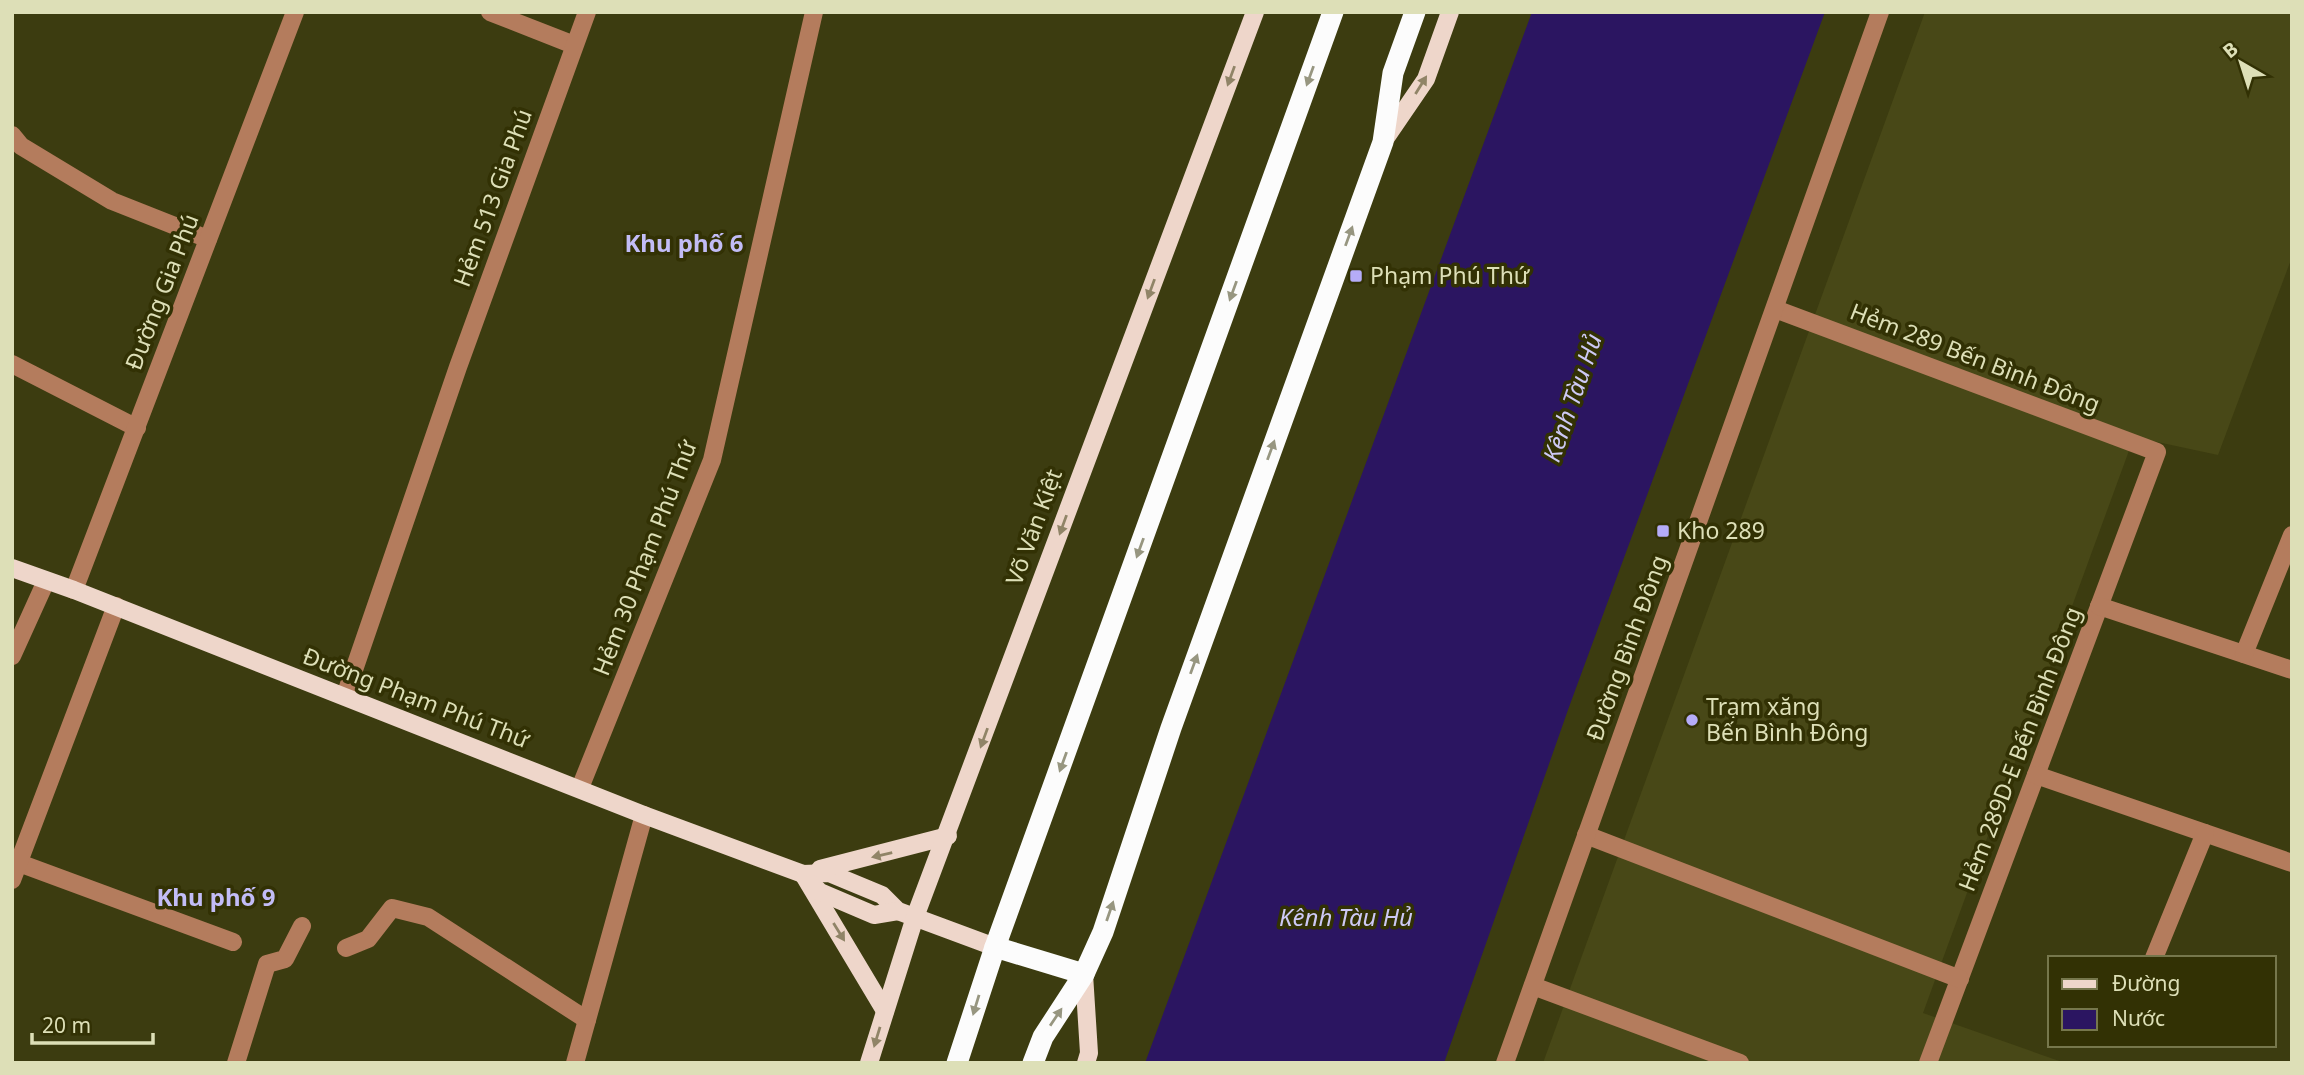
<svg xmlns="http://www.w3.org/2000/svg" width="2304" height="1075" viewBox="0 0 2304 1075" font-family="'Noto Sans',sans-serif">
<rect width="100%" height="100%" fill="#3c3c10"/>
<!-- built -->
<polygon fill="#484817" points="1925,12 2292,12 2292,257 2218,455 2134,437 1923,1013 2065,1063 1543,1063"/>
<!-- water -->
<polygon fill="#2b1561" points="1532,12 1825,12 1569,707 1444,1063 1145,1063"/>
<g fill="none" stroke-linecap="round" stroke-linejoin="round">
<!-- minor -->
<g stroke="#b47c5d" stroke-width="18">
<polyline points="490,12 574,45"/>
<polyline points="12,135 21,146 112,201 208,239"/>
<polyline points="1775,309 2157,452 1928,1063"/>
<polyline points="12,364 137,428"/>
<polyline points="74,590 295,12"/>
<polyline points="2099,606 2292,670"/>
<polyline points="2244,654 2292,535"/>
<polyline points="12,656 46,581"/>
<polyline points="345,696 458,367 587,12"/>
<polyline points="2036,775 2292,863"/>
<polyline points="580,788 712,460 814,12"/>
<polyline points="1586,835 1960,979"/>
<polyline points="19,863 233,942"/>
<polyline points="12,880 116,606"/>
<polyline points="346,948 368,939 392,908 428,917 587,1020"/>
<polyline points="2154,958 2205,833"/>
<polyline points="1533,986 1740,1063"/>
<polyline points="236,1063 267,964 285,959 302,926"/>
<polyline points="575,1063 644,815"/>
<polyline points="1505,1063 1880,12"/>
</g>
<!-- major -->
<g stroke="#eed6ca" stroke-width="18">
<polyline points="1383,142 1426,79 1450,12"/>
<polyline points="12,568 74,590 644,815 803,874 829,873 882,895 898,911 995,947"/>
<polyline points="820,869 948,836"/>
<polyline points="803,874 885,1011"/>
<polyline points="812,884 820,892 874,915 898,911"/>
<polyline points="1084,974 1089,1053 1086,1063"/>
<polyline points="869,1063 915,917 1255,12"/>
</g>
<!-- highway -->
<g stroke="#fcfcfc" stroke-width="21">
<polyline points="995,947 1084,974"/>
<polyline points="957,1063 995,947 1333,12"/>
<polyline points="1033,1063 1043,1037 1084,974 1103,932 1171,728 1383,142 1393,73 1415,12"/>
</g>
</g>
<!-- one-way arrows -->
<defs><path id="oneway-solid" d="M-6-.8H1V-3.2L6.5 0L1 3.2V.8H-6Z" transform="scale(1.75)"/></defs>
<g fill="#908467">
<use href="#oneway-solid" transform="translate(1231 76) rotate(110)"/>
<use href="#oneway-solid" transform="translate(1421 85) rotate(-58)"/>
<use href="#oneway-solid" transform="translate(1151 289) rotate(110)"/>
<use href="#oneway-solid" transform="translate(1063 525) rotate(110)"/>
<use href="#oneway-solid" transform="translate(984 738) rotate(110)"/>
<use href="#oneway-solid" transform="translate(882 855) rotate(167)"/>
<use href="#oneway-solid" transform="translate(839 932) rotate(58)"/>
<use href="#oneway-solid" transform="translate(877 1037) rotate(107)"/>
</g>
<g fill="#979680">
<use href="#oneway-solid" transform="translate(1310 76) rotate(110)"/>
<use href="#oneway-solid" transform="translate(1349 236) rotate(-70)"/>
<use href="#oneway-solid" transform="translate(1233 291) rotate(110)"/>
<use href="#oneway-solid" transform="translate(1271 450) rotate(-70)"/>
<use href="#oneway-solid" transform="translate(1140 548) rotate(110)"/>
<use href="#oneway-solid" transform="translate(1194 664) rotate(-70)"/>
<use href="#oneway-solid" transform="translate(1063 762) rotate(110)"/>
<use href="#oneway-solid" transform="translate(1110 911) rotate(-71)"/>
<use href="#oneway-solid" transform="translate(976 1005) rotate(107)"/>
<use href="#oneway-solid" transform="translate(1056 1017) rotate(-56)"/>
</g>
<!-- markers -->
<g fill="#b5acf8" stroke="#323104" stroke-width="2.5">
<rect x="1349" y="269" width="14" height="14" rx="3.5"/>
<rect x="1656" y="524" width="14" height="14" rx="3.5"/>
<circle cx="1692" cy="720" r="7"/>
</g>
<g text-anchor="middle" stroke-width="7" stroke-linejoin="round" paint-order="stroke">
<!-- street labels -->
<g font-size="23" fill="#dddfb7" stroke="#323104">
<text transform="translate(493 198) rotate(-70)" y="8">Hẻm 513 Gia Phú</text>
<text transform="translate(162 292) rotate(-69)" y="8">Đường Gia Phú</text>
<text transform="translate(1975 358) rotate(21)" y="8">Hẻm 289 Bến Bình Đông</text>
<text transform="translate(1034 527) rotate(-70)" y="8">Võ Văn Kiệt</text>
<text transform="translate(645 558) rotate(-69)" y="8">Hẻm 30 Phạm Phú Thứ</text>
<text transform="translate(1627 648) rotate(-70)" y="8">Đường Bình Đông</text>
<text transform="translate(416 698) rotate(21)" y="8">Đường Phạm Phú Thứ</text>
<text transform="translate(2020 749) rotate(-69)" y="8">Hẻm 289D-E Bến Bình Đông</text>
</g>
<!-- poi labels -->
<g font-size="23" fill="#dddfb7" stroke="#323104" text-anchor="start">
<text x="1370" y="284">Phạm Phú Thứ</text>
<text x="1677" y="539">Kho 289</text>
<text x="1706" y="715">Trạm xăng<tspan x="1706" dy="26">Bến Bình Đông</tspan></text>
</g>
<!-- neighbourhood labels -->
<g font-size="24" font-weight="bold" fill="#c2bcf6" stroke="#323104">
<text x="684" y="252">Khu phố 6</text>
<text x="216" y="906">Khu phố 9</text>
</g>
<!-- water labels -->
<g font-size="24" font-style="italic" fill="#cdc9f5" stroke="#323104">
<text transform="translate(1573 398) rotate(-71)" y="8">Kênh Tàu Hủ</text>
<text x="1346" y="926">Kênh Tàu Hủ</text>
</g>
</g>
<!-- border -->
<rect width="2304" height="1075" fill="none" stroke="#dddfb7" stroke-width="28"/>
<!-- legend -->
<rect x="2048" y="956" width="228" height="91" fill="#323104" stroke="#76774c" stroke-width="2"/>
<rect x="2062" y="979" width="35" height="10" fill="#eed6ca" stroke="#76774c" stroke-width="2"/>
<text x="2112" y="991" font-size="21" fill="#dddfb7">Đường</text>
<rect x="2062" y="1009" width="35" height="21" fill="#2b1561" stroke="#76774c" stroke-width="2"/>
<text x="2112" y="1026" font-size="21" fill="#dddfb7">Nước</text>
<!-- north arrow -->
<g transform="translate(2241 63) rotate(321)" stroke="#323104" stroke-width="5" paint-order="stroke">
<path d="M0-5L12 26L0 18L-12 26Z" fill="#dddfb7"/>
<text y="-10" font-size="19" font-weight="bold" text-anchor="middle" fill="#dddfb7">B</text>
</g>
<!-- scale -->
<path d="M32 1033v10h121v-10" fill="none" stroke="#dddfb7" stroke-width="3.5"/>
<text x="42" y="1033" font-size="21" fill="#dddfb7" stroke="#323104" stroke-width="5" paint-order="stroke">20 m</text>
</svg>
